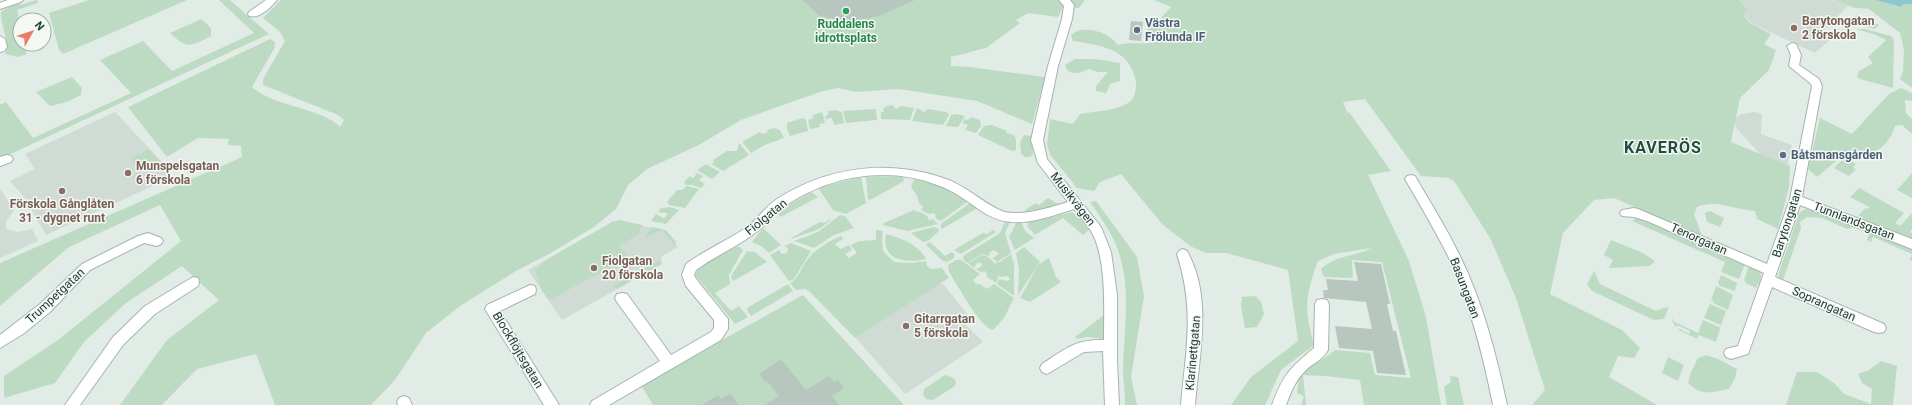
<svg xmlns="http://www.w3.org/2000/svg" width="1912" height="405" viewBox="0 0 1912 405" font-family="Roboto,sans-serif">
<rect width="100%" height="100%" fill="#e2ece7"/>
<!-- built -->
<g fill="#d1dbd6">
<polygon points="1731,0 1834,0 1848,6 1821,33 1832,38 1815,53 1751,23"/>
<polygon points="115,112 162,162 160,167 170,178 46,235 24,197 10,181 35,169 25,154"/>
<polygon points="1755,112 1762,114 1761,134 1792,145 1786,172 1763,157 1736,128 1734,120 1741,114"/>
<polygon points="0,188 14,211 6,221 6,229 18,232 32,229 38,241 0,258"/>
<polygon points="619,220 660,230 667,233 678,247 662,256 660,265 562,320 528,270 612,222"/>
<polygon points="883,268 944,285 971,319 965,324 983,342 905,394 848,329"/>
</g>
<!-- green -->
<g fill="#bddbc3">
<path d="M37 0 38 3 17 10 20 23V44H24L27 54 19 57 5 54C11 41 0 25 1 12L8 7 19 2 20 5Z"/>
<polygon points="89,0 187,0 63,54 59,50 49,13"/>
<polygon points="219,0 230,0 269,34 0,159 0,105 6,102 33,138 131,93 100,60 143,41 172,71 254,33"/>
<path d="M281 0H1085L1079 8 1063 7 1058 17 1028 13 1016 20 1020 23 986 48 951 57V66L970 67 1045 77 1032 124 977 101 899 89 855 92 838 88 820 92 741 120 699 145 647 169 628 185 616 209 594 227 549 254 516 271 460 306 426 333 395 380 371 405H275L256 354 197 369 162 405H120L167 340 219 300 182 266 126 303 84 342 55 383 4 398V376L58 340 181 241 160 205 69 247 0 306V263L242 157 241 146 228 145 229 139 198 138 167 157 128 107 270 39 275 42 274 49 252 87C274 107 323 108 340 127L344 120 338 115 263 85V79L285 41 280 32 263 18Z"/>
<path d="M1154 0H1738L1746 8 1744 16 1750 23 1771 34 1764 44 1776 50 1769 70 1740 98 1731 142 1790 166 1789 187 1778 229 1757 219 1755 211C1735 210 1717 199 1697 207L1694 214 1702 236H1700L1614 198 1594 200 1563 233 1550 294 1622 330 1640 348 1634 358 1618 356 1609 377 1657 405H1532L1545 390 1516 298 1490 238 1454 181 1449 178 1421 176 1365 99 1343 102 1348 114 1349 112 1391 171 1368 175 1409 261 1426 317 1441 405H1364L1360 380 1325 376 1303 375 1306 405H1301L1304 396 1297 393C1298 388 1298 382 1300 377 1305 364 1326 360 1335 350L1370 353 1375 375 1411 378 1382 262 1352 260 1353 278 1324 277 1321 269C1335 255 1355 257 1371 248L1334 254 1318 261C1305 296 1304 309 1314 345L1281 370 1265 405H1231L1251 377 1298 341 1288 270 1226 253H1206L1190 246 1162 224 1121 174 1100 182 1094 191 1077 188 1051 156 1047 145 1050 119 1073 124 1080 114C1095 111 1115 111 1128 103 1134 100 1135 93 1136 87 1137 82 1135 78 1133 72 1124 47 1096 45 1073 41L1071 35C1074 33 1078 30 1082 30 1095 28 1111 35 1118 45 1132 41 1144 46 1158 41L1148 33 1147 29 1160 19 1171 7Z"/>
<polygon points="1834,0 1875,0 1901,7 1904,4 1912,4 1912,88 1900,79 1903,71 1904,50 1900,33 1869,9 1855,8"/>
<polygon points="1857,15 1879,25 1875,29 1849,22"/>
<path d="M201 19 211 28V36C191 46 187 50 170 33Z"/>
<polygon points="1856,29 1865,29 1891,36 1894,40 1893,88 1860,79 1857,77 1859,71 1873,63 1868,57 1886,40 1873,34"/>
<path d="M1075 59H1095L1120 63V81L1110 84 1106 93 1096 91V86L1108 72H1098L1089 69C1080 73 1068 77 1065 65Z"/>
<polygon points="72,77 82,88 81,95 67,102 50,106 36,92"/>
<path d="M1901 88 1912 93V101L1905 100 1906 113 1912 119V134L1902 125 1895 126C1891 139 1882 151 1868 154 1860 156 1855 152 1844 157 1834 161 1826 170 1817 177L1808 169 1820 118 1852 134 1889 94Z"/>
<polygon points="892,105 896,109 902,106 914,108 910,120 881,119 881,112 884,112 883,109 887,106"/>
<polygon points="917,108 924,112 928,109 947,112 949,115 943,125 912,121"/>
<polygon points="876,109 877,120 846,123 843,111"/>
<polygon points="837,110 842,113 844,123 834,125 832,118 825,119 825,116 828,115 828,111"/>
<polygon points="822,112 825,123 819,124 820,127 810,129 808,120 813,118 813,115"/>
<polygon points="955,114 965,116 958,127 946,126 951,115"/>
<polygon points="971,117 980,120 981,126 976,133 965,130 968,125 962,123 965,119 968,120"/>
<polygon points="803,118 806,120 808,131 790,136 787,129 787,123"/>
<polygon points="992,125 1007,131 1006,133 1014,135 1016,140 1016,150 1012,151 978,135 984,126"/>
<polygon points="774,128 780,130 784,138 765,145 751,153 742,142 760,132 762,134 768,132 767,130"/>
<polygon points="1024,135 1032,136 1033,155 1030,157 1024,157 1021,153 1020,142"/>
<polygon points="739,143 749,155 723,171 711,164 714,163 713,160 727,151 737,151"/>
<polygon points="149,149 159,161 140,170 130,159"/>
<polygon points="1844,158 1856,164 1853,167 1856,169 1849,176 1834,168"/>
<polygon points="706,164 720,172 712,179 697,170"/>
<polygon points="697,173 703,176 699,180 705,184 701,188 692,185 686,185 684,182 690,176 693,178"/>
<polygon points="1912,173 1912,198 1897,190"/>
<polygon points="878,176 903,177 904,181 872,199 868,200 866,177"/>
<polygon points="861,177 866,203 846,214 833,210 819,189 820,187"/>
<path d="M914 179C935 183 951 189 968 201L941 221 935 218 936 216 934 213 928 214 921 210 923 207 919 203 917 196 911 187Z"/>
<polygon points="687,186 699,189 685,208 669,205 667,202 677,190 682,190"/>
<polygon points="1859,188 1904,213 1895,223 1900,226 1912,213 1912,229 1910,232 1912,233 1912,240 1857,218 1865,208 1867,209 1869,207 1850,197"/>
<polygon points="811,192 818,197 781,217 776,213"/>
<polygon points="1048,198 1058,204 1024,213 1025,210 1036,203 1039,205"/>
<polygon points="973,201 979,207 942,229 940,226 942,223"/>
<path d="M1096 201 1137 257 1144 296 1131 377 1137 405H1125C1125 395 1124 385 1123 374 1123 334 1132 293 1119 253 1113 234 1101 218 1090 202Z"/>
<polygon points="670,207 679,210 666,224 651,221 656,214 663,218 666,217 667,213 658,212 661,208"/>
<polygon points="1805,209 1813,210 1849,224 1852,228 1847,229 1822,218 1807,217 1800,222 1801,228 1783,280 1825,299 1780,279 1778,276 1799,213"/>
<polygon points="914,210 917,212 920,212 927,216 929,220 933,219 938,224 907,231 883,225 884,223"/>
<polygon points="1710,211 1724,218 1720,227 1707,222 1705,213"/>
<polygon points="1072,212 1081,219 1089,230 1083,235 1063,218 1035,235 1027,226 1029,222"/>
<polygon points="840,215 845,216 854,228 834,235 814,248 794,241 818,232"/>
<path d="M832 218C819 233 809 231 792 239L791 238 820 222 824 223Z"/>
<polygon points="1635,219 1644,219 1745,264 1739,279 1721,272 1725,262 1632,221"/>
<polygon points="619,220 642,225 638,235 619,245 629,258 549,300 542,291 535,270 548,259 612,222"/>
<polygon points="1005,221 1010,222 1005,233 1011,253 997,262 993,258 999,254 994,250 990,252 989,256 982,254 967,263 963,259 963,256 1000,233"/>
<polygon points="1016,223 1022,223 1025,231 1034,238 1015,250 1009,237"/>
<polygon points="652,227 666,230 676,242 676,244 668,250 674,245 662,230 646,237 645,236"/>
<polygon points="933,227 938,228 939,231 928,241 923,242 911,233"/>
<polygon points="763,228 781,245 769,253 761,246 752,242"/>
<path d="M876 230 883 231 882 243 883 249 882 250 894 262 912 263 926 261 927 266 931 269 942 268 949 278 855 338 810 292 805 289 796 290 790 283C799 278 801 268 807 260 815 249 828 242 841 236L843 239 835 244 840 249 849 245 852 250 845 254 849 258 857 253 851 245 860 241 876 240Z"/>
<polygon points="993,230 996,232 961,254 954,250 983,233 987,234"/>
<polygon points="1872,233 1912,249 1912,261 1910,260 1912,254 1873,237 1871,242 1867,240 1869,234"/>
<path d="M886 234C900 237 919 245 926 259 905 264 881 260 886 234Z"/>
<polygon points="1611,240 1643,253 1655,261 1650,266 1609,268 1613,260 1604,255"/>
<polygon points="930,242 945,256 952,252 955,255 954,258 947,262 943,261 927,246 926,244"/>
<polygon points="791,243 811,251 794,279 789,281 770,255 779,250 782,254 787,253 788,248 784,246"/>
<polygon points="738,246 743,250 729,275 730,284 715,293 731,311 739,306 748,317 735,324 695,275 700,266"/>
<polygon points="1024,247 1040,262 1018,295 1019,269 1016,253"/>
<polygon points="747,251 755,252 767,262 733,281 731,277 733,273"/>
<polygon points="1011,254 1014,264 1014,296 997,284 999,279 1007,281 1010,280 1008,276 999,277 995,263 1000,262"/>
<path d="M982 255C993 256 1003 273 996 283L986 276 987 274 985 271 981 272 976 269 982 266 981 262 977 263 974 268 968 263Z"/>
<polygon points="1049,258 1056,277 1061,282 1030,302 1020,298 1038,265"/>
<path d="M956 260H961L980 274 973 280 976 284H980L987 289 994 284 1014 298 1004 318 993 330C980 328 957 284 949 272L948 265Z"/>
<polygon points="658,261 661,261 662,264 617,289 613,287 614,285"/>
<path d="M1749 266C1760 270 1764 273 1759 284H1757V288L1747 284 1744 280Z"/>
<polygon points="1594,271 1600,284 1656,311 1663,308 1669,307 1664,319 1654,320 1592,291 1587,284"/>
<polygon points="1721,275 1737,283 1735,291 1720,286 1718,283"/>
<polygon points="788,284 793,291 751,316 747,310 747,308"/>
<polygon points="1716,286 1733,295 1728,310 1713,303 1714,301 1711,300"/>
<polygon points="803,295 904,405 653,405 641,385"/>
<polygon points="1255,296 1261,302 1264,314 1257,327 1245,328 1241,307 1242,297"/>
<polygon points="1710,304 1726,311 1721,325 1704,318"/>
<polygon points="1104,315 1106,315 1105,339 1087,337 1077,339 1075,337"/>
<polygon points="1673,317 1673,321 1698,333 1703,320 1719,327 1720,329 1716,342 1699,335 1697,339 1679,330 1678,328 1689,334 1690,331 1677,325 1676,327 1672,321"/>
<path d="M1706 355 1718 359 1737 369 1735 378 1729 389C1712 392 1702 397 1688 383L1691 372 1698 358Z"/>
<polygon points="1668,357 1684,365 1678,381 1662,373"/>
<polygon points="1881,361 1897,366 1893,405 1786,405 1797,372 1817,372 1834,383 1844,394 1871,404 1872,389 1862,383 1858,374 1869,370"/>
<polygon points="945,375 954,378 956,382 955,386 933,400 926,399 923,394 924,389"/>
<polygon points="1450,376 1458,377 1464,405 1447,405 1444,387 1451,382"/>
</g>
<!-- water -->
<polygon fill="#8ec7cd" points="1875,0 1912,0 1912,4 1904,4 1901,7"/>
<!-- building -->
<g fill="#b8c6c0">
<polygon points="802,0 915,0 879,16 850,22 820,16"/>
<polygon points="1131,21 1143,22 1141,41 1129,40"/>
<polygon points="1354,262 1381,264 1390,304 1387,304 1393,331 1396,331 1406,375 1377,373 1373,351 1339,348 1335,326 1372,329 1366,302 1324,298 1323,290 1328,290 1326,279 1358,281"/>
<polygon points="781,359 806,390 829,376 835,382 838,380 844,388 832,396 839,405 765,405 779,396 767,381 765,382 759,374"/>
<polygon points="730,393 739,405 702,405 718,395 721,399"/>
</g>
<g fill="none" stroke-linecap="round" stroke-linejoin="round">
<!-- minor casing -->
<g stroke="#a5b4ae" stroke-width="2">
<g id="minor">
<polygon points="8,0 23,0 21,2 0,9 0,3"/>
<path d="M266 0H277C271 7 260 19 249 16L248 14 249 12Z"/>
<path d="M1059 0H1070L1074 5 1072 19 1058 66 1043 140 1047 159 1101 227 1111 252 1117 295V360L1119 405H1105L1103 351 1084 352 1047 374 1042 372 1040 368 1042 364C1065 349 1075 339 1104 340 1104 309 1107 258 1091 231 1086 223 1080 216 1074 209 1045 218 1015 231 986 214 970 204 956 191 937 185 887 165 827 176 784 207 773 214 766 226 755 233 737 247 715 256 696 270L694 275 696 279 728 319V329L721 340 609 405H590L592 401 660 361 617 302 615 298 617 294 622 293 627 294 671 355 711 332 714 328V320L686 286 682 275 686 264C705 250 726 241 746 228 757 220 765 207 777 199 827 167 887 159 943 178 966 185 982 203 1004 212 1027 216 1047 208 1068 202L1038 163 1031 140 1048 66 1062 19 1064 6Z"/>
<polygon points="0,36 5,39 7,47 4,51 0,52"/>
<polygon points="1792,43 1796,44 1801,55 1799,65 1819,79 1822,86 1802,197 1912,239 1912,249 1800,205 1775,277 1884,324 1886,328 1884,332 1879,333 1874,332 1772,287 1748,354 1731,359 1726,357 1724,353 1726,349 1738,346 1764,273 1647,221 1634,217 1622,216 1620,213 1622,210 1634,208 1638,209 1767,264 1790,199 1812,86 1810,83 1789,66 1791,55 1787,46"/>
<polygon points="7,155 11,156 13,159 11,162 0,166 0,157"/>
<path d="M1411 175 1415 176C1430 202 1447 229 1460 256 1483 303 1496 354 1507 405H1493C1483 354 1470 304 1448 256 1435 230 1420 205 1405 179L1407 176Z"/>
<polygon points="148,233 161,238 163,241 161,244 157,246 144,243 90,270 50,312 23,334 0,348 0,335 40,304 82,264 138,236"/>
<path d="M1183 249 1187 251C1213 297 1199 355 1195 405H1181C1186 348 1195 310 1177 254L1179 251Z"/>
<polygon points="193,277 198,278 199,282 198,286 155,314 123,345 80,405 65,405 113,337 145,306"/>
<polygon points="530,285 535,286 536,290 535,294 500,311 559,405 544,405 485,309 487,305"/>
<path d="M1322 299 1327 300 1329 304 1328 350C1323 359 1314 363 1307 369 1296 379 1291 392 1286 405H1272C1283 375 1290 368 1314 348L1315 304 1317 300Z"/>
<polygon points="404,396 409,398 412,405 398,405 397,402 399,398"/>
</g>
</g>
<!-- minor -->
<use href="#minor" fill="#fff" fill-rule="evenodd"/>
</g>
<!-- markers -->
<circle fill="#2e9e5b" stroke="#f3f8f5" stroke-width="1.5" cx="846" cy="11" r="4"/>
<g fill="#8d6e63" stroke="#f3f8f5" stroke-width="1.5">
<circle cx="1794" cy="28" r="4"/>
<circle cx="128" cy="173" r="4"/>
<circle cx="62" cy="191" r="4"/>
<circle cx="594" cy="268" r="4"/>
<circle cx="906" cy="326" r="4"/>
</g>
<g fill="#5c6f8a" stroke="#f3f8f5" stroke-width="1.5">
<circle cx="1137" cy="30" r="4"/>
<circle cx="1783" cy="155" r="4"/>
</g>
<g text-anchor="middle" stroke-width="3" stroke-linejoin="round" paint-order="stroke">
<!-- education labels -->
<g font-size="12" font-weight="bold" fill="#785e54" stroke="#f3f8f5" text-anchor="start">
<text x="1802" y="25">Barytongatan<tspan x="1802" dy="14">2 förskola</tspan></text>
<text x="136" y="170">Munspelsgatan<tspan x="136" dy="14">6 förskola</tspan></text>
<text x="62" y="208" text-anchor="middle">Förskola Gånglåten<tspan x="62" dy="14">31 - dygnet runt</tspan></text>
<text x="602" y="265">Fiolgatan<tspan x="602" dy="14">20 förskola</tspan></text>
<text x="914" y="323">Gitarrgatan<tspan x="914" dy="14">5 förskola</tspan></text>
</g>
<!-- service labels -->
<g font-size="12" font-weight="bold" fill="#4e5e75" stroke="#f3f8f5" text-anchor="start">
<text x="1145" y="27">Västra<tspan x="1145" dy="14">Frölunda IF</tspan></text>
<text x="1791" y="159">Båtsmansgården</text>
</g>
<!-- leisure labels -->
<g font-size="12" font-weight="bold" fill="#27864d" stroke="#f3f8f5">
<text x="846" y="28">Ruddalens<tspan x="846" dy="14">idrottsplats</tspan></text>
</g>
<!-- street labels -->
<g font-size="12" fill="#233c34" stroke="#f3f8f5">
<text transform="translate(1073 199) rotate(52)" y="4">Musikvägen</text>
<text transform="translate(766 217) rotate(-39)" y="4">Fiolgatan</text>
<text transform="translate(1854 221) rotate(21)" y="4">Tunnlandsgatan</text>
<text transform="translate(1787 223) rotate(-72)" y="4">Barytongatan</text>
<text transform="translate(1699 239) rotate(24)" y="4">Tenorgatan</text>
<text transform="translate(1465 288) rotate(69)" y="4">Basungatan</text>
<text transform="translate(55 296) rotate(-43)" y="4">Trumpetgatan</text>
<text transform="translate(1824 304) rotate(24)" y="4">Soprangatan</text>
<text transform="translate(518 350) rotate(59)" y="4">Blockflöjtsgatan</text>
<text transform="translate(1193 353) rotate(-85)" y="4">Klarinettgatan</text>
</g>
<!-- district labels -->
<g font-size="16" font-weight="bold" letter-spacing="1" fill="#214c3f" stroke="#f3f8f5">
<text x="1663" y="153">KAVERÖS</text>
</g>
</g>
<!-- north arrow -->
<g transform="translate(32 32) rotate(51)"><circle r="19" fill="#f3f8f5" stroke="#a0ada8"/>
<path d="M0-3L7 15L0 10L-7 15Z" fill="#e97c63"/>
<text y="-6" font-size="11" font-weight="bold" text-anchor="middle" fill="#233c34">N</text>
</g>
</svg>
